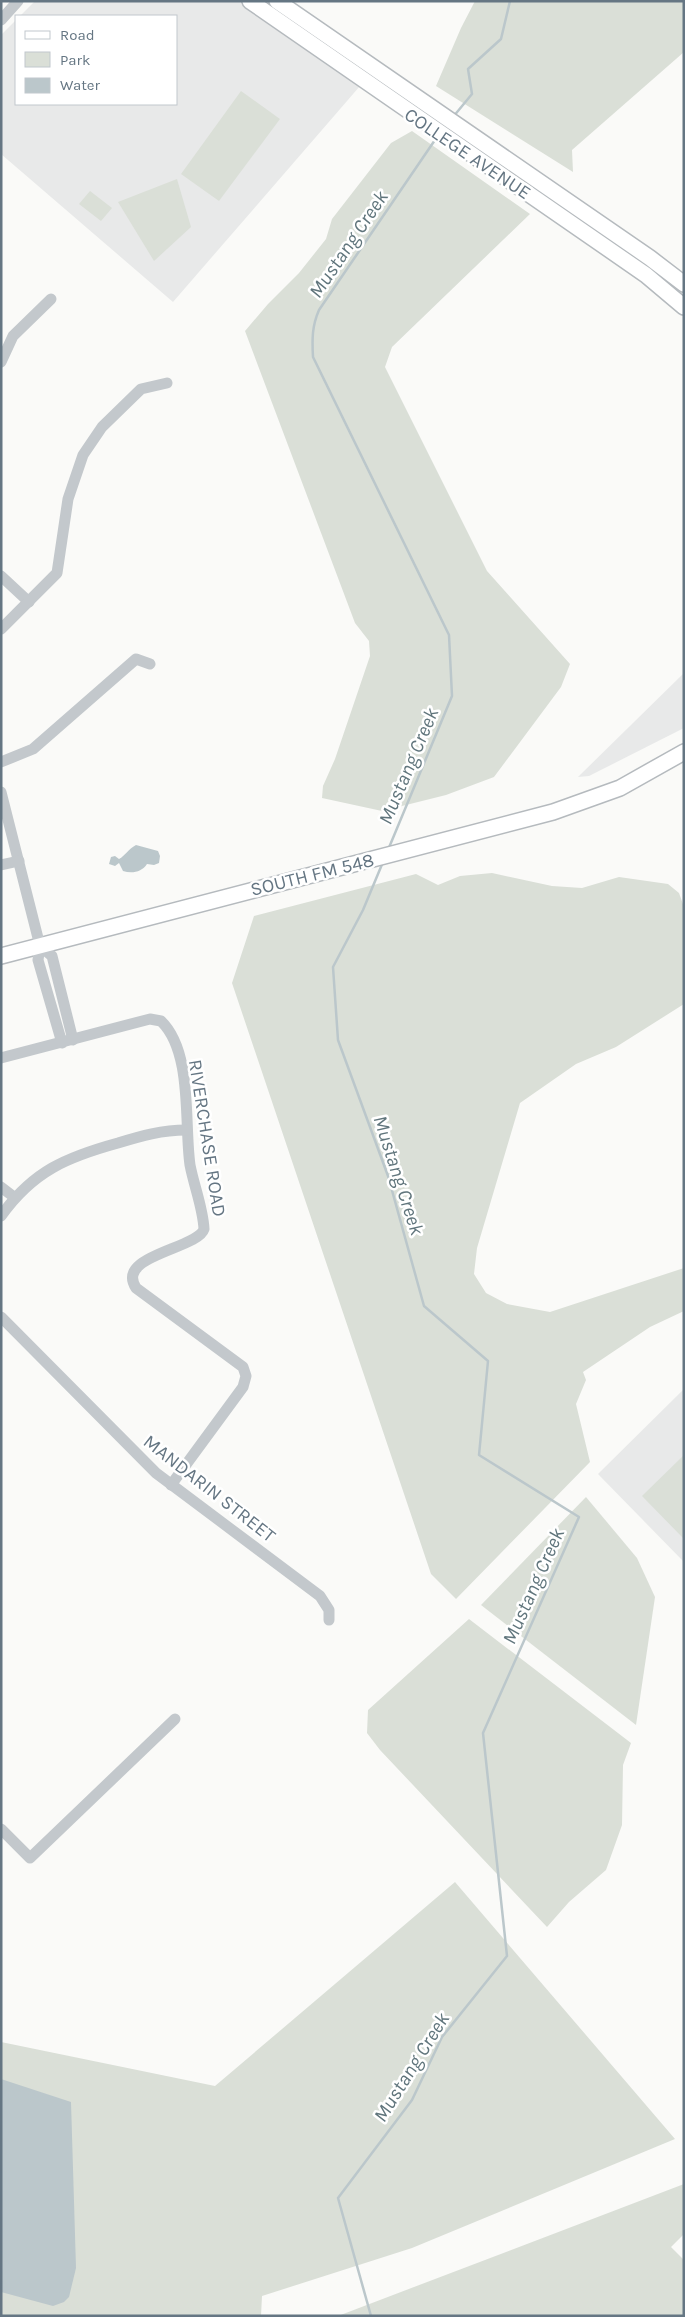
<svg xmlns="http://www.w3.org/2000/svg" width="685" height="2317" viewBox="0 0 685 2317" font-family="Karla,sans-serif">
<rect width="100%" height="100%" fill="#fafaf8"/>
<!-- built -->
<g fill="#e8e9e9">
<polygon points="35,1 247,1 360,86 173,302 1,154 1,35 16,20 16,104 176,104 176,16 20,16"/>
<polygon points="684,673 684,728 589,776 578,777"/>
<polygon points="684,1389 684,1562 598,1474"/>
</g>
<!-- green -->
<g fill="#dadfd7">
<polygon points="475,1 684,1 684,52 572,150 573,172 436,86 461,28"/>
<polygon points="241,91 280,119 219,201 181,174"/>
<polygon points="412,131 530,214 392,347 385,367 487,571 570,664 561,687 494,777 446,795 382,811 322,798 323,786 335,759 370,656 369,641 355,623 245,331 268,304 299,273 326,239 332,219 391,143"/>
<polygon points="177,179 191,227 154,261 118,202"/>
<polygon points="90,191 112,208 101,221 79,204"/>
<polygon points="492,873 552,886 582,888 619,877 668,884 679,893 684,907 684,1004 616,1047 576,1064 520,1103 477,1248 474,1274 486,1293 507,1304 550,1312 684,1268 684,1311 650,1327 583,1372 586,1380 576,1404 590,1462 456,1599 431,1574 232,983 254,916 416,874 438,885 460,876"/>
<polygon points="684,1455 684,1539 642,1496"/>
<polygon points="586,1497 637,1558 655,1597 636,1725 481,1605"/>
<polygon points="469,1619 631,1743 623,1765 622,1825 606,1870 569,1902 547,1927 380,1750 367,1733 368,1710"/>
<polygon points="455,1882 675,2139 412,2248 262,2296 261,2316 1,2316 1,2042 215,2086"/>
<polygon points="684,2184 684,2234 671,2247 684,2260 684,2316 338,2316"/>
</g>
<!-- water -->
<g fill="#bbc7cb">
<path d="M136 845 158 851 160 856 159 863 154 865 147 864C142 872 132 874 123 871L119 863 115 866 109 864 111 857 115 856 119 859C125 856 128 849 136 845Z"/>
<polygon points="1,2079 71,2102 76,2268 69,2297 64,2302 53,2306 1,2292"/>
</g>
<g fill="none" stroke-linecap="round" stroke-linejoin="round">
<!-- stream -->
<g stroke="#bbc7cb" stroke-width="2.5">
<polyline points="453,117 472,94 468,69 501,39 510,1"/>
<path d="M388 850 452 696 449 635 313 357C312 339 312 326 319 310L437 137"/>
<polyline points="371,2316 338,2198 412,2100 442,2037 507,1956 483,1733 579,1517 479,1455 488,1361 424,1306 388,1176 338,1040 333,967 363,910 383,862"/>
</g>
<!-- major casing -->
<g stroke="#b5babe" stroke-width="18">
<g id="major">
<polyline points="250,1 646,275 684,307"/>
<polyline points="277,1 650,258 684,284"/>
<polyline points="1,956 553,812 620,788 684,752"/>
</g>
</g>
<!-- minor -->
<g stroke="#c3c8cc" stroke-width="11">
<polyline points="1,20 18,1"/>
<polyline points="1,362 13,336 51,299"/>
<polyline points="1,576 29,602"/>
<polyline points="1,629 57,573 68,499 83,455 102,427 141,389 167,383"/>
<polyline points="1,762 33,749 136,659 150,664"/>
<polyline points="1,792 40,946 38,960 62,1043"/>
<polyline points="1,865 19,861"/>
<polyline points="40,946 52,956 73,1040"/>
<path d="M1 1058 150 1019 161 1021C193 1052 184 1123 190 1165 194 1186 203 1208 204 1229 198 1249 115 1255 136 1288L243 1367 246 1376 243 1387 171 1485"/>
<polyline points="1,1187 14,1197"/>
<path d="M1 1216C33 1171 67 1157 118 1143 141 1136 162 1130 186 1130"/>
<polyline points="1,1317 156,1473 320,1596 329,1610 329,1620"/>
<polyline points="1,1829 30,1858 175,1719"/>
</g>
<!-- major -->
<use href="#major" stroke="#fff" stroke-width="15"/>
</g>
<g text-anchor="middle" stroke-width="5" stroke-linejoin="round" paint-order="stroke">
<!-- street labels -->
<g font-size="19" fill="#657683" stroke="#fff">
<text transform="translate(468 153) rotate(34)" y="7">COLLEGE AVENUE</text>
<text transform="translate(312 874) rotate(-14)" y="7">SOUTH FM 548</text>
<text transform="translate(208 1138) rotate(81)" y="7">RIVERCHASE ROAD</text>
<text transform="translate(210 1488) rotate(38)" y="7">MANDARIN STREET</text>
</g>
<!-- water labels -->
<g font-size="20" font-style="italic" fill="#60757c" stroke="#fff">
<text transform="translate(348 244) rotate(-56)" y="7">Mustang Creek</text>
<text transform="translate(408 766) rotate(-67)" y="7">Mustang Creek</text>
<text transform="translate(399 1175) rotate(72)" y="7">Mustang Creek</text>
<text transform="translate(533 1586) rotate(-66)" y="7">Mustang Creek</text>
<text transform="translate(411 2067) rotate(-58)" y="7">Mustang Creek</text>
</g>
</g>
<!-- border -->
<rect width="685" height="2317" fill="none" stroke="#657683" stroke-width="5"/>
<!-- legend -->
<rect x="15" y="15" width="162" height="90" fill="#ffffff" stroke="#c1c8cd"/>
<rect x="25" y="31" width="25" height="8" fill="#ffffff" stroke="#c1c8cd"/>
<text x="60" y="40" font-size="15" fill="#657683">Road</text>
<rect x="25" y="52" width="25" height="15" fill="#dadfd7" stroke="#c1c8cd"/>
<text x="60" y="65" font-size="15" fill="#657683">Park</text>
<rect x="25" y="78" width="25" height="15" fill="#bbc7cb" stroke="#c1c8cd"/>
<text x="60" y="90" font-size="15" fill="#657683">Water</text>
</svg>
